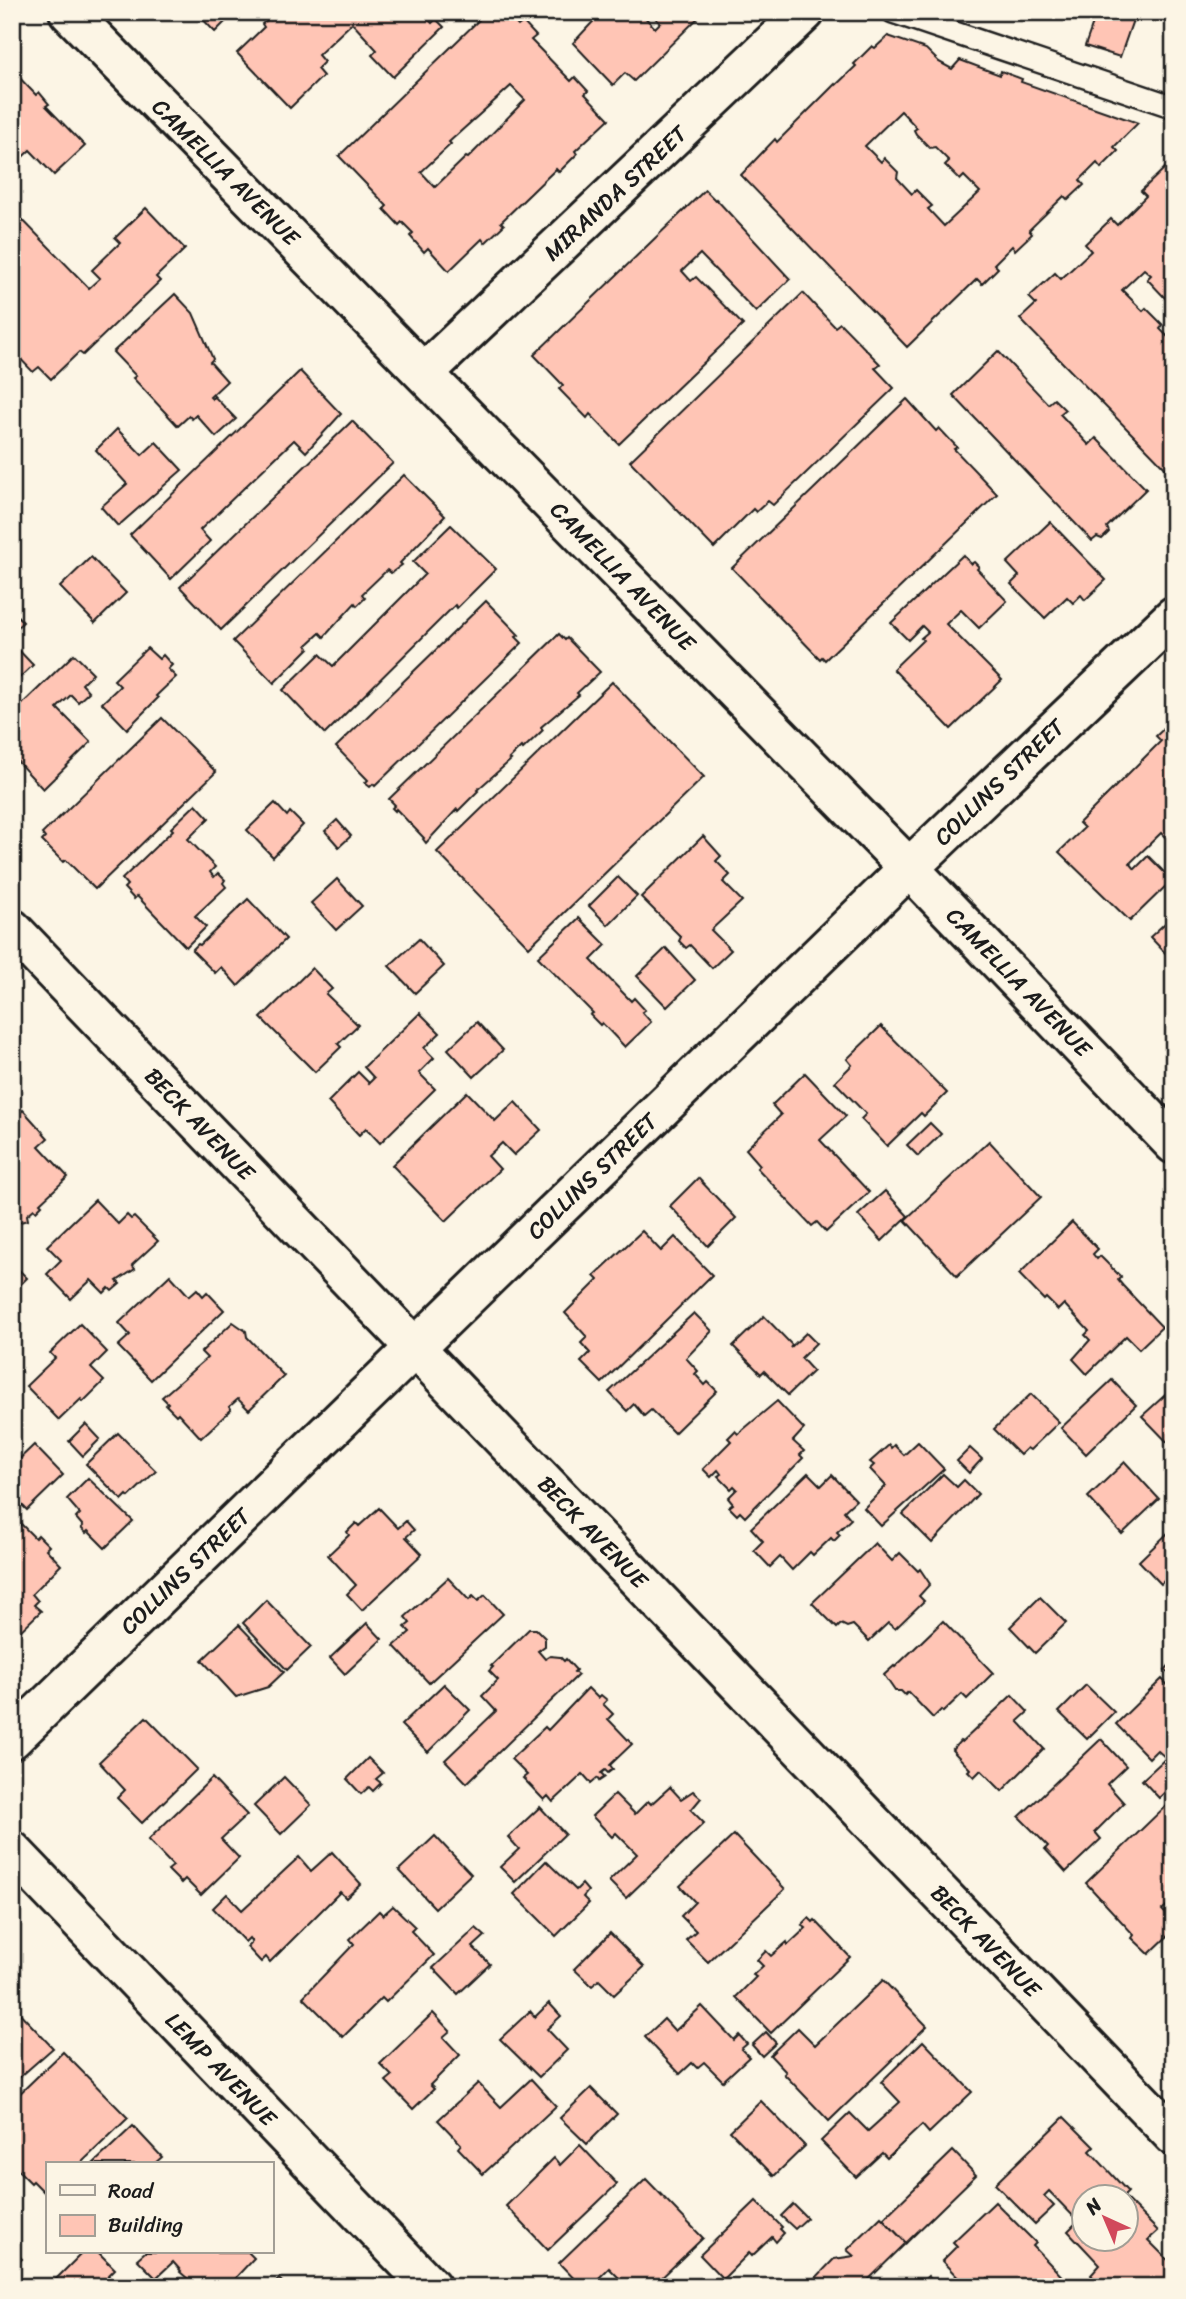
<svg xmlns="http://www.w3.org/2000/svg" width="1186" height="2299" viewBox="0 0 1186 2299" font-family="Sriracha,sans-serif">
<rect width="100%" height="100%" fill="#fcf5e5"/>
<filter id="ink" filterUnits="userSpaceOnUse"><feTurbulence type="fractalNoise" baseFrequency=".0143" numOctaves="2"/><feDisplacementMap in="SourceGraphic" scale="14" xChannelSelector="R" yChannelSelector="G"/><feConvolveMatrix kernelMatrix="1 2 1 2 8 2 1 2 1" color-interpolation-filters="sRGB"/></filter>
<g filter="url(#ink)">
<!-- building -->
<g fill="#ffc5b5" stroke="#1c1c1c" stroke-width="2" fill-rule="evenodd">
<polygon points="196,12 235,12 215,32"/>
<polygon points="280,12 421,12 432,23 436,19 444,27 393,77 372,55 377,50 352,23 318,55 324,62 317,69 323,76 290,108 237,53 264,27 262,24 269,18 271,20"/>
<path d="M487 12H505L518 26 523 22 536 36 531 40 571 81 575 77 588 91 585 94 609 119 575 151 577 154 559 172 556 169 501 222 504 225 485 243 482 239 449 271 428 248 424 252 410 236 413 233 402 222 399 225 384 209 387 206 339 156ZM511 86 525 100 468 158 466 157 435 187 421 172 451 144 449 142Z"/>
<polygon points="602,12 640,12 655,28 660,23 650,12 704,12 634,81 625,73 613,85 573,43"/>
<polygon points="1073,12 1097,12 1094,19"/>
<polygon points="1097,12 1140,12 1138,19 1134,17 1120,57 1085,46"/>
<path d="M888 36 926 49 939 62 952 69 960 60 1000 75 1001 71 1022 79 1021 82 1138 123 1114 147 1118 151 1101 168 1097 163 1080 180 1084 185 1068 200 1064 196 1029 230 1032 234 1015 250 1012 246 994 264 998 268 982 284 977 279 907 347 741 175 775 139 777 142 835 84 836 85 856 66 854 64 872 46 875 48ZM901 111 917 128 914 130 916 134 930 148 935 147 949 161 945 165 960 180 964 176 980 192 944 226 928 209 932 206 916 190 912 194 897 178 898 172 884 158 881 162 865 146Z"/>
<polygon points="12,70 36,95 39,92 49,104 46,106 85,146 54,175 30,150 12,167"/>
<polygon points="1167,166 1172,171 1174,170 1174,299 1168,294 1165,298 1147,279 1151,275 1144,269 1122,290 1143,311 1146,308 1163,325 1160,329 1174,343 1174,477 1020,319 1036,304 1029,297 1055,273 1061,279 1091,251 1085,244 1111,219 1117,225 1146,196 1141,191"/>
<polygon points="705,190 715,200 716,199 790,279 756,312 700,254 682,271 691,281 696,277 743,325 619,444 590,414 587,418 559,389 563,385 534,355"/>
<polygon points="146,208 185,249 156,277 160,281 83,355 79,352 51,379 39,367 33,372 12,350 12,209 89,288 100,278 92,270 120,243 115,238"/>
<polygon points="803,293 835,327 840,323 880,364 875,368 894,388 773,505 768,501 756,512 753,509 714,548 630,461"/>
<polygon points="175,294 193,313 213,359 210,362 227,381 210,397 212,399 214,396 236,419 216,437 196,415 192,419 189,416 178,426 133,378 136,376 113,352"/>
<polygon points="998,351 1048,404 1054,399 1065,410 1060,414 1089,445 1096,438 1146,489 1107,527 1109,532 1102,539 1097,537 1092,541 953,395"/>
<polygon points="300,371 341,414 306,452 294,440 200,530 210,541 171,579 130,535"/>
<polygon points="907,399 936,431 939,428 957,447 954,449 997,494 825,660 822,657 820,659 732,568"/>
<polygon points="352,421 393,463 221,630 180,587"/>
<polygon points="117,429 142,455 156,442 182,470 118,526 101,507 127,484 96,450"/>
<polygon points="404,475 445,516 400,563 402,565 391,573 387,570 362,594 365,598 357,606 355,603 324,637 320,633 307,645 309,648 274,683 233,641"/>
<polygon points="1050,522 1106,580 1085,600 1081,595 1073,603 1067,597 1045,618 1011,584 1019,576 1007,563"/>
<polygon points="451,525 496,569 457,608 455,605 325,734 283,690 320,654 333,666 425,574 413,562"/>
<polygon points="963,555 971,564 974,562 979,567 977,569 1007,601 979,628 961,610 946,624 1002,680 951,729 893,669 923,640 921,638 928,632 922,626 908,640 891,623"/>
<polygon points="91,557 126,593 95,623 60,587"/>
<polygon points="486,601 519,635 516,637 522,643 375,786 373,784 370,787 365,783 368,780 336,747"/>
<polygon points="12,610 23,622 12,632"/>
<polygon points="559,634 565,640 567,638 600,672 577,693 579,695 541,727 543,730 523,749 521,747 509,759 511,760 477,790 478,791 458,811 457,809 426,843 423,839 424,838 396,809 395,811 392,808 395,805 389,799"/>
<polygon points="12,643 33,665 12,685"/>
<polygon points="147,648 159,659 163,655 172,665 168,669 176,677 156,696 158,698 127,729 102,703 120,686 114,680"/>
<polygon points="74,654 93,673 82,684 89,692 78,702 71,695 57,708 91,742 43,789 17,761 12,765 12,714"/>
<polygon points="612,682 704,777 529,947 437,852"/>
<polygon points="162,718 216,772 95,889 66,860 63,862 42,841 45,838 42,834"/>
<polygon points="1174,719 1174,828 1165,837 1161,833 1130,863 1135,869 1148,856 1172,880 1130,921 1059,852 1084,828 1079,823 1161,741 1156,736"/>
<polygon points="275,803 287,816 290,812 303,825 273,857 247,830"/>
<polygon points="196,804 209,818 188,839 215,867 210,872 214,877 218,873 225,880 223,883 226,887 195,916 206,927 186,947 137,896 134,899 124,888 127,885 122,879 173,830 171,828"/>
<polygon points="337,820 351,836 339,847 325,831"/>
<polygon points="703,836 721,856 716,861 730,875 723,882 742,901 711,930 731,950 712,968 690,945 686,948 679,941 681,937 641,897"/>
<polygon points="618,877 637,896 608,925 589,906"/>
<polygon points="337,879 362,906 336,930 311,903"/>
<polygon points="248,899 286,939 238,986 221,967 215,973 192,950 198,944 200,945"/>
<polygon points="1174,915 1174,960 1173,961 1150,937"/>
<polygon points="579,918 606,945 591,960 631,1001 634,998 645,1010 642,1012 651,1022 625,1047 602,1023 600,1025 590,1015 593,1013 538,957"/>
<polygon points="419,939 444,966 415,993 389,966"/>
<polygon points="666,948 695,980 667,1007 637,976"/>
<polygon points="312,968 332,989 326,994 358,1025 338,1044 341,1047 315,1072 261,1018"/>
<polygon points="420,1013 440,1033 424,1048 434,1058 419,1073 435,1089 380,1143 366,1128 359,1135 328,1102 358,1072 369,1083 374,1078 364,1067"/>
<polygon points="477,1022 503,1050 474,1077 448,1049"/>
<polygon points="881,1026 947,1093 924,1116 921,1113 887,1146 861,1119 866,1114 835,1082 852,1065 847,1059"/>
<polygon points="805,1073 846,1116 820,1140 869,1192 826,1232 817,1222 812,1226 757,1168 760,1165 746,1149 781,1115 772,1105"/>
<polygon points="467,1092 495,1121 515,1102 541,1130 514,1155 502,1143 488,1156 500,1169 446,1221 392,1165"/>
<polygon points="23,1110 48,1138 39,1146 68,1177 40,1203 42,1205 36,1211 34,1209 27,1215 28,1220 12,1224 12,1120"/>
<polygon points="930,1123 941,1134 918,1156 907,1145"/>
<polygon points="989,1141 1041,1197 957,1276 905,1220"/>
<polygon points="698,1178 736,1218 708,1246 670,1206"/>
<polygon points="885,1191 908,1216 882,1241 858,1215"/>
<polygon points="95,1200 118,1224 127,1215 131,1219 134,1217 158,1241 132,1265 135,1269 117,1281 120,1284 112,1291 109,1288 104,1293 91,1280 71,1299 47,1274 61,1260 47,1246"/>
<polygon points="1072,1222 1098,1249 1093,1254 1097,1259 1100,1256 1121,1277 1118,1280 1123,1286 1162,1327 1139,1349 1126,1336 1087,1374 1073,1359 1090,1340 1085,1335 1089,1331 1064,1304 1058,1310 1046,1298 1044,1300 1019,1274"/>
<polygon points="642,1231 661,1251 675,1237 712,1275 602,1383 581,1362 590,1353 581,1343 587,1337 565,1313 598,1280 594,1276"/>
<polygon points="12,1263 27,1278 12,1293"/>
<polygon points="170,1275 189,1296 197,1289 203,1296 207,1292 224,1310 151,1380 118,1346 130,1335 119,1323"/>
<polygon points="694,1313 712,1331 686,1358 698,1371 695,1374 705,1385 708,1382 717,1391 674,1433 651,1410 644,1416 634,1404 627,1411 609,1392"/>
<polygon points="764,1316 792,1345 790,1348 806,1333 816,1343 801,1358 813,1371 788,1395 764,1371 761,1374 733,1346"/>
<polygon points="233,1322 246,1331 247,1337 284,1376 249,1410 238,1399 229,1407 231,1410 201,1438 178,1413 176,1415 166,1405 168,1403 162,1397 207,1358 201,1352"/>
<polygon points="80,1324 107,1352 91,1368 104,1381 83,1402 81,1399 59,1420 26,1386 55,1358 50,1353"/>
<polygon points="1112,1380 1136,1405 1086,1454 1061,1428"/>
<polygon points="1174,1387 1174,1449 1142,1416"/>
<polygon points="1031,1394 1059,1422 1030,1450 1027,1448 1020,1455 994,1429"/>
<polygon points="777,1401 804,1429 793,1441 804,1451 800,1455 803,1458 745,1517 740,1512 737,1515 729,1507 733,1504 728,1498 737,1489 734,1486 731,1489 718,1476 721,1474 718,1470 711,1477 703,1469 731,1441 728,1438 735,1431 738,1434"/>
<polygon points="86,1424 100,1439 83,1456 69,1441"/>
<polygon points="118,1433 156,1471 129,1497 127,1495 122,1500 86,1464"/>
<polygon points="918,1442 944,1469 881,1526 864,1508 886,1486 870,1469 874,1465 870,1462 889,1445 891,1448 894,1445 904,1455"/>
<polygon points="34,1445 63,1475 27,1510 12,1495 12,1466"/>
<polygon points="970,1448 982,1459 969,1473 957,1461"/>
<polygon points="1125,1462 1159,1499 1122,1534 1088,1497"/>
<polygon points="808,1473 821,1486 832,1475 856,1500 844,1511 851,1519 837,1532 840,1535 834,1541 831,1538 813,1555 810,1552 792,1570 780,1557 770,1567 754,1550 763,1541 751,1528"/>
<polygon points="943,1474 957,1487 964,1480 978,1494 932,1543 903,1514"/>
<polygon points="88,1478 133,1521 105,1548 88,1531 86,1533 81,1528 83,1526 76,1518 80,1514 67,1499"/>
<polygon points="379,1508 398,1528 406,1521 414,1530 406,1537 422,1554 362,1610 347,1594 356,1585 328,1555 349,1535 347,1532 356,1523 359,1526"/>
<polygon points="21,1524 35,1538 38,1535 49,1546 46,1549 61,1565 32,1594 38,1601 34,1605 41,1611 12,1639 12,1533"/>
<polygon points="1174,1527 1174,1576 1169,1576 1161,1584 1139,1561"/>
<polygon points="875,1543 892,1561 900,1553 918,1571 920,1569 930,1584 919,1596 924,1601 895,1629 888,1623 869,1641 853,1625 847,1627 841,1624 837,1628 812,1603"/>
<polygon points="448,1578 469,1600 473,1596 478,1601 485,1595 503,1614 429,1683 394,1646 410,1632 405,1627 410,1623 405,1617"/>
<polygon points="1040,1597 1066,1623 1035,1653 1010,1627"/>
<polygon points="266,1600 311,1647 287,1670 243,1623"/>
<polygon points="943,1621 993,1673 967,1699 962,1694 943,1712 941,1710 933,1718 908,1692 905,1695 901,1691 895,1691 884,1675 894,1666 895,1667"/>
<polygon points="367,1623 382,1639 345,1674 330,1658"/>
<polygon points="239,1625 284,1672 268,1687 236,1697 202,1660"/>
<polygon points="529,1629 536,1629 545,1638 545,1646 538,1651 545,1659 550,1656 560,1657 564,1661 566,1659 576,1670 574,1672 578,1675 467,1783 445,1760 496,1711 482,1696 498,1680 489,1671 493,1667 491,1666"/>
<polygon points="1174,1660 1174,1679 1165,1670"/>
<polygon points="1162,1679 1174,1692 1174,1783 1159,1798 1142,1780 1166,1758 1157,1750 1149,1758 1116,1724"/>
<polygon points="444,1684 470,1710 428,1752 401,1725"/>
<polygon points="1086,1685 1114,1712 1087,1739 1059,1712"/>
<polygon points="588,1688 598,1698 601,1695 607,1700 603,1704 613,1714 608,1719 632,1744 610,1765 613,1769 608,1773 605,1770 601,1773 605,1777 599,1781 597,1778 591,1783 583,1774 553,1802 548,1796 544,1800 523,1778 527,1775 511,1759 545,1727 548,1730"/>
<polygon points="1012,1695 1028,1712 1018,1721 1044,1749 1002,1791 981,1770 974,1777 968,1771 970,1769 952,1750 960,1741 962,1742"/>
<polygon points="146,1717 197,1769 142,1823 117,1798 125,1790 99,1762"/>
<polygon points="1101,1739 1126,1766 1107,1784 1124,1803 1095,1832 1101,1839 1066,1872 1045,1849 1048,1846 1019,1817"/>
<polygon points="368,1758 383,1773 376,1779 381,1783 373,1791 369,1787 361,1794 347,1779"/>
<polygon points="284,1777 311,1805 281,1834 254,1806"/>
<polygon points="212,1778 247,1815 221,1839 239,1858 201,1895 185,1879 181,1883 168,1870 173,1866 148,1840"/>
<polygon points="670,1787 681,1799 693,1791 701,1798 691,1810 704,1823 626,1898 609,1881 637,1854 616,1833 612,1837 592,1816 615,1794 635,1814 648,1801 651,1804"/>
<polygon points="1174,1798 1174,1899 1162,1910 1174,1922 1174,1930 1149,1954 1132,1938 1134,1935 1086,1883"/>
<polygon points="540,1807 565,1834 515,1882 500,1867 519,1849 508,1837"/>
<polygon points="734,1835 785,1889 708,1962 686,1940 696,1931 681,1916 695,1902 680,1886"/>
<polygon points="435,1836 471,1874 435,1908 399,1870"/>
<polygon points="332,1852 361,1884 346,1898 340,1892 270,1962 266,1957 261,1962 247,1947 252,1942 249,1938 245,1942 213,1908 227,1894 242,1910 299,1857 311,1871"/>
<polygon points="546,1861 576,1890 582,1884 588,1891 583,1897 589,1903 556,1936 514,1894"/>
<polygon points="393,1906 415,1927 411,1931 434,1955 386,2002 382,1998 343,2037 303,1997 354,1944 350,1939 379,1911 383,1915"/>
<polygon points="809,1918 813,1922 815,1920 850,1957 771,2033 736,1997 756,1977 753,1975 763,1966 757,1960 766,1951 771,1956 787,1942 788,1945 806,1928 802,1925"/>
<polygon points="476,1928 485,1936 473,1947 490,1964 458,1994 433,1968"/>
<polygon points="610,1933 644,1967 614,1995 599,1980 592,1986 574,1969"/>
<polygon points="883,1980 927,2026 829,2121 784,2074 786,2072 770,2055 798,2028 815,2045"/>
<polygon points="549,2003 561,2016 547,2029 567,2050 539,2077 500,2039 530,2011 535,2017"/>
<polygon points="12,2005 53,2048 12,2084"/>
<polygon points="702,2006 734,2040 739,2035 747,2044 741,2049 749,2057 723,2081 704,2062 697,2068 692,2063 680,2074 645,2037 664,2019 675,2031"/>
<polygon points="433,2013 450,2031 443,2037 460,2055 430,2085 434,2089 413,2109 386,2081 392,2076 380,2064"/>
<polygon points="766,2032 776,2043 762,2056 752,2045"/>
<polygon points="923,2041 972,2092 929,2133 922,2125 887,2158 882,2153 856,2177 821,2141 850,2113 868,2131 900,2102 881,2082"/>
<polygon points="63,2052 128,2118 80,2164 47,2164 47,2195 33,2181 31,2183 12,2164 12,2101"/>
<polygon points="531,2079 556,2106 483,2174 458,2148 461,2144 438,2120 478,2083 501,2107"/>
<polygon points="591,2088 617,2114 587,2144 560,2118"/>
<polygon points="761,2101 805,2146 774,2176 730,2131"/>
<polygon points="1064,2117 1094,2147 1090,2151 1128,2192 1124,2196 1125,2198 1084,2198 1084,2240 1126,2240 1126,2199 1158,2231 1148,2240 1172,2264 1167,2269 1174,2276 1174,2287 1102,2287 1091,2275 1100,2265 1068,2231 1078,2221 1049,2191 1044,2196 1054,2206 1035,2224 995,2184"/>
<polygon points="133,2126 162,2157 154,2164 93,2164"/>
<polygon points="580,2145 617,2184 548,2250 506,2206 554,2158 560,2165"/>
<polygon points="953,2151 976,2175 906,2243 883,2219"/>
<polygon points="646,2179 703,2238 652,2287 628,2287 609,2268 590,2287 582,2287 559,2263"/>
<polygon points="756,2201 782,2227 780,2229 784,2233 776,2242 772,2237 752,2256 749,2253 723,2279 700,2255"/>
<polygon points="995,2202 1036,2243 1033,2246 1072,2287 997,2287 988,2278 979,2287 967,2287 942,2261 957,2246 953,2242"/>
<polygon points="793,2204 807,2218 795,2229 781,2216"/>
<polygon points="881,2217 906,2243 861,2287 812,2287 810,2284 834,2259 854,2256 847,2250"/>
<polygon points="12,2249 22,2259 12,2268"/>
<polygon points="83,2252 98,2252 115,2269 97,2287 48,2287"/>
<polygon points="145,2252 248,2252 254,2258 227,2287 193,2287 195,2285 180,2272 181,2271 173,2262 156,2278 137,2259"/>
<polygon points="928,2276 938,2287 917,2287"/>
<polygon points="151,2278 159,2287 143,2287"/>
<polygon points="279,2279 287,2287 271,2287"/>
</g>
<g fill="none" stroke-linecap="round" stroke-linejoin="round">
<!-- lane casing -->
<g stroke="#1c1c1c" stroke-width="26">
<polyline id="lane" points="893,12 1174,107"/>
</g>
<!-- street casing -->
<g stroke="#1c1c1c" stroke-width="44">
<g id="street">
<polyline points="69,12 909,868 1174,1144"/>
<polyline points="424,373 805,12"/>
<polyline points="12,929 1174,2136"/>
<polyline points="12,1739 909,868 1174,616"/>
<polyline points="12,1851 431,2287"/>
</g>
</g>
<!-- lane -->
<use href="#lane" stroke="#fcf5e5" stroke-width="21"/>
<!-- street -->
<use href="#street" stroke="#fcf5e5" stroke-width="38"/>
</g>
</g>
<g text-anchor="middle" stroke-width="5" stroke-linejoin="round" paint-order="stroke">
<!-- street labels -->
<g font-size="23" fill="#1c1c1c" stroke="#fcf5e5">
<text transform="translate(226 172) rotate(45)" y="8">CAMELLIA AVENUE</text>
<text transform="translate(615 193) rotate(-43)" y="8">MIRANDA STREET</text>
<text transform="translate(623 576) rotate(46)" y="8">CAMELLIA AVENUE</text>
<text transform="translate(999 782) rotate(-44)" y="8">COLLINS STREET</text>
<text transform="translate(1019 982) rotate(46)" y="8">CAMELLIA AVENUE</text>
<text transform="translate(200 1124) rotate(46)" y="8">BECK AVENUE</text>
<text transform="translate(592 1176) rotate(-44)" y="8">COLLINS STREET</text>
<text transform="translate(593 1532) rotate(46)" y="8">BECK AVENUE</text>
<text transform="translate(185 1571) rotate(-44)" y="8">COLLINS STREET</text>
<text transform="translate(986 1941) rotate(46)" y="8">BECK AVENUE</text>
<text transform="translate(221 2069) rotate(46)" y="8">LEMP AVENUE</text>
</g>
</g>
<!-- margin -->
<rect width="1186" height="2299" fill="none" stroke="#fcf5e5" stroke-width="42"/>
<rect x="21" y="21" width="1144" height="2257" fill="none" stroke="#1c1c1c" stroke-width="2.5" filter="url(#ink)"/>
<!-- legend -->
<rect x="46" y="2162" width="228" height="91" fill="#fcf5e5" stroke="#a29e95" stroke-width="2"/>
<rect x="60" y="2185" width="35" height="10" fill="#fcf5e5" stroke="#a29e95" stroke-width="2"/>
<text x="108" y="2198" font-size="21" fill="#1c1c1c">Road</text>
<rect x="60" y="2215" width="35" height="21" fill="#ffc5b5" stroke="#a29e95" stroke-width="2"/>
<text x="108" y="2232" font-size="21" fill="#1c1c1c">Building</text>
<!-- north arrow -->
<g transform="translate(1105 2218) rotate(316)"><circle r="33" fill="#fcf5e5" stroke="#a29e95" stroke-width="2"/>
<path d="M0-5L12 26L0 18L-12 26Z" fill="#d1495b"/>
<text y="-10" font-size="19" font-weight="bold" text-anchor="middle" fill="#1c1c1c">N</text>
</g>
</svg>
